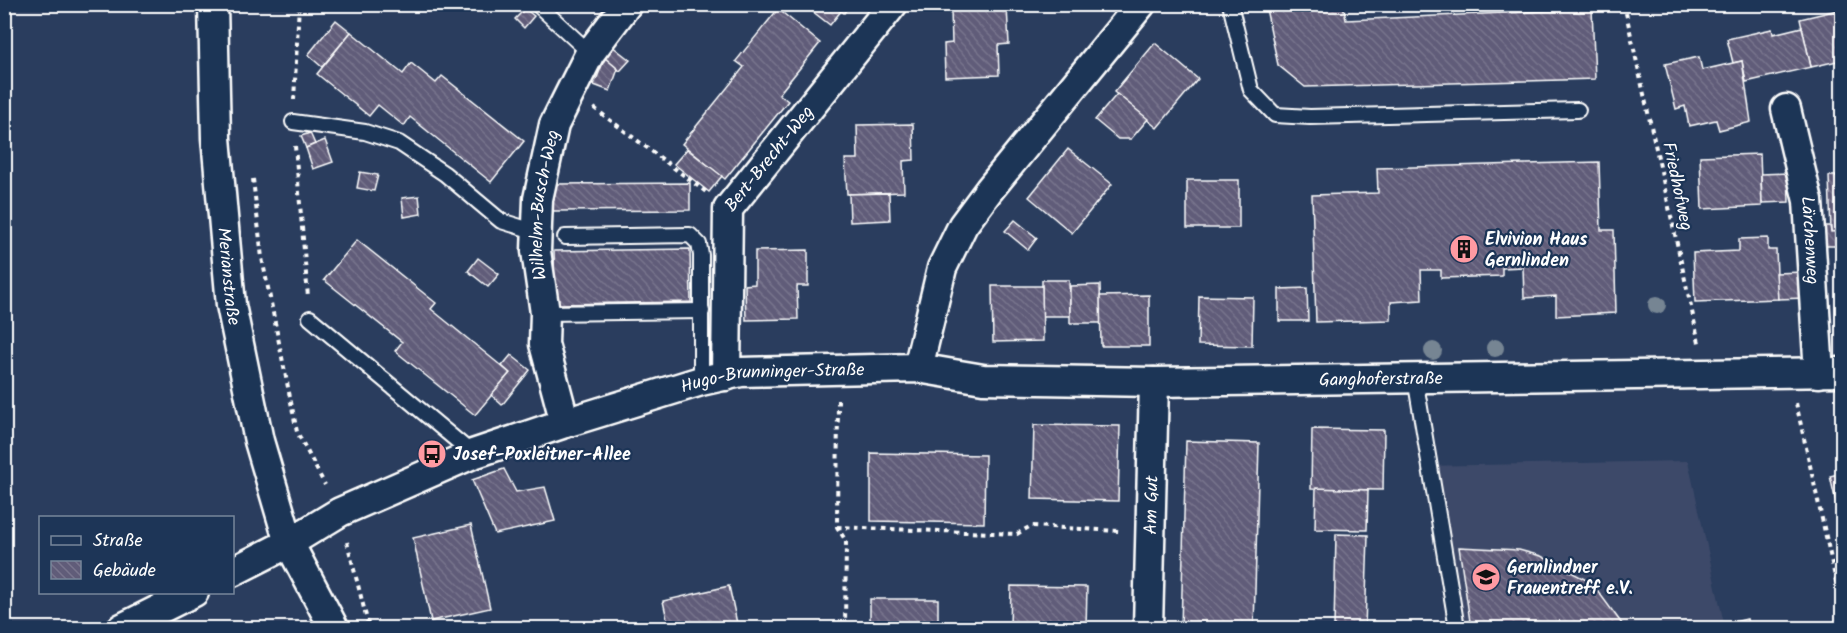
<svg xmlns="http://www.w3.org/2000/svg" width="1847" height="633" viewBox="0 0 1847 633" font-family="Kalam,sans-serif">
<defs>
<pattern id="building-back-hatch" width="6" height="6" patternUnits="userSpaceOnUse" patternTransform="scale(1.5)"><rect width="6" height="6" fill="#605c79"/><path d="M-1 5l2 2M0 0l6 6M5-1l2 2" fill="none" stroke="#78748d"/></pattern>
</defs>
<rect width="100%" height="100%" fill="#2a3d5e"/>
<filter id="ink" filterUnits="userSpaceOnUse"><feTurbulence type="fractalNoise" baseFrequency=".0167" numOctaves="2"/><feDisplacementMap in="SourceGraphic" scale="12" xChannelSelector="R" yChannelSelector="G"/><feConvolveMatrix kernelMatrix="1 2 1 2 8 2 1 2 1" color-interpolation-filters="sRGB"/></filter>
<g filter="url(#ink)">
<!-- built -->
<polygon fill="#3e4a69" points="1688,461 1725,628 1448,628 1422,466"/>
<!-- building -->
<g fill="url(#building-back-hatch)" stroke="#fff" stroke-width="1.5">
<polygon points="803,4 833,4 841,11 830,25"/>
<polygon points="833,4 850,4 844,13"/>
<polygon points="1265,4 1343,4 1346,20 1592,9 1595,79 1305,87 1278,65"/>
<polygon points="1007,7 1009,44 998,45 999,75 945,77 944,44 952,43 951,10"/>
<polygon points="525,9 534,16 524,28 515,19"/>
<polygon points="778,9 820,43 779,94 788,101 725,179 682,144 744,67 736,61"/>
<polygon points="1842,9 1842,60 1811,67 1800,19"/>
<polygon points="336,20 351,32 322,67 308,55"/>
<polygon points="1802,27 1811,67 1746,82 1742,61 1733,63 1727,39 1772,29 1773,34"/>
<polygon points="351,32 403,74 411,63 436,83 442,76 524,141 491,182 410,117 404,126 378,105 369,116 317,74"/>
<polygon points="1155,43 1198,79 1157,128 1114,92"/>
<polygon points="612,46 630,60 620,71 603,57"/>
<polygon points="1699,57 1702,70 1742,61 1751,122 1719,130 1716,120 1689,126 1685,106 1676,109 1665,64"/>
<polygon points="605,58 618,69 610,91 594,85"/>
<polygon points="1117,94 1148,119 1131,139 1118,139 1095,120"/>
<polygon points="913,124 914,160 903,161 904,192 847,194 845,159 858,159 857,125"/>
<polygon points="310,133 315,144 306,148 301,136"/>
<polygon points="325,140 333,162 313,169 306,148"/>
<polygon points="687,149 722,176 709,192 674,164"/>
<polygon points="1068,149 1112,184 1072,233 1029,197"/>
<polygon points="1760,154 1762,206 1702,209 1700,156"/>
<polygon points="1599,162 1601,230 1614,230 1616,313 1556,316 1556,296 1524,298 1523,267 1502,268 1502,276 1441,278 1441,270 1421,270 1422,300 1391,302 1391,320 1316,322 1312,195 1378,193 1377,168"/>
<polygon points="360,172 378,175 374,191 357,188"/>
<polygon points="1788,173 1789,202 1762,203 1761,174"/>
<polygon points="1829,176 1842,176 1842,231 1831,232"/>
<rect x="1187" y="180" width="52" height="48"/>
<polygon points="690,183 690,210 553,211 553,184"/>
<polygon points="889,193 890,220 850,222 849,194"/>
<polygon points="419,196 421,214 404,217 402,198"/>
<polygon points="1015,220 1037,238 1028,250 1005,231"/>
<polygon points="1823,226 1830,226 1831,232 1842,231 1842,246 1824,246"/>
<polygon points="1768,238 1768,250 1776,250 1778,299 1695,302 1693,253 1739,251 1739,239"/>
<polygon points="357,240 436,303 431,309 510,373 475,415 395,351 402,342 324,280"/>
<polygon points="690,249 691,302 555,304 554,251"/>
<polygon points="808,250 808,286 797,286 798,319 746,320 745,285 755,284 755,251"/>
<polygon points="478,258 499,274 488,287 468,271"/>
<polygon points="1803,272 1804,298 1778,299 1776,273"/>
<polygon points="1042,280 1069,280 1070,316 1042,316"/>
<polygon points="1100,285 1101,323 1070,323 1070,286"/>
<polygon points="992,286 1042,286 1043,341 993,342"/>
<polygon points="1307,288 1308,321 1279,321 1279,289"/>
<polygon points="1149,295 1149,346 1101,346 1100,296"/>
<polygon points="1199,296 1253,297 1252,346 1198,345"/>
<polygon points="511,355 530,370 502,405 491,395 510,373 502,366"/>
<polygon points="1034,425 1120,426 1118,501 1032,499"/>
<polygon points="1312,429 1384,430 1383,490 1311,489"/>
<polygon points="1186,441 1259,443 1254,628 1181,628"/>
<polygon points="871,453 985,455 984,523 871,521"/>
<polygon points="504,469 516,492 545,487 555,521 495,534 472,480"/>
<polygon points="1842,473 1842,528 1830,476"/>
<polygon points="1316,488 1368,490 1367,530 1315,529"/>
<polygon points="471,525 490,608 431,621 413,538"/>
<polygon points="1336,534 1368,535 1365,628 1334,628"/>
<polygon points="1459,547 1519,550 1541,556 1592,583 1625,628 1471,628"/>
<polygon points="729,586 738,628 669,628 663,601"/>
<polygon points="1011,586 1087,587 1086,628 1010,628"/>
<rect x="870" y="599" width="68" height="29"/>
<polygon points="1747,619 1749,628 1727,628 1726,624"/>
</g>
<g fill="none" stroke-linecap="round" stroke-linejoin="round">
<!-- service casing -->
<g stroke="#fff" stroke-width="18">
<g id="service">
<polyline points="537,4 590,53"/>
<polyline points="1230,4 1251,90 1275,115 1310,117 1578,110"/>
<polyline points="293,122 365,132 399,143 445,174 501,221 537,232"/>
<polyline points="565,237 690,235 699,244 701,255 701,381"/>
<polyline points="545,313 702,311"/>
<polyline points="310,318 473,454"/>
<polyline points="1415,378 1457,628"/>
</g>
</g>
<!-- minor casing -->
<g stroke="#fff" stroke-width="33">
<g id="minor">
<path id="s1" d="M213 4 216 138 231 305 259 441 289 543 334 628"/>
<path id="s2" d="M1786 109 1808 201 1819 373"/>
<polyline points="918,368 942,268 963,225 989,190 1141,4"/>
<path id="s3" d="M726 376 728 209 893 4"/>
<path id="s4" d="M565 423 544 344 545 313 536 251 538 199 554 125 590 53 627 4"/>
<path id="s5" d="M232 572 289 543 340 512 473 454 565 423 701 381 741 372 918 368 983 379 1154 382 1842 372"/>
<polyline points="122,628 194,592"/>
<path id="s6" d="M1148 628 1154 382"/>
</g>
</g>
<!-- path -->
<g stroke="#fff" stroke-width="4" stroke-dasharray="4.5 4.5" stroke-linecap="butt">
<polyline points="1624,4 1699,343"/>
<polyline points="294,100 299,4"/>
<polyline points="594,108 706,192"/>
<polyline points="295,146 308,297"/>
<polyline points="253,179 262,258 297,432 325,485"/>
<polyline points="838,400 837,527 846,541 845,628"/>
<polyline points="1796,403 1842,608"/>
<polyline points="837,527 1017,534 1031,526 1119,531"/>
<polyline points="347,542 369,628"/>
</g>
<!-- service -->
<use href="#service" stroke="#1d3557" stroke-width="14"/>
<!-- minor -->
<use href="#minor" stroke="#1d3557" stroke-width="28"/>
</g>
<!-- trees -->
<g fill="#768593">
<circle cx="1657" cy="305" r="9"/>
<circle cx="1495" cy="348" r="9"/>
<circle cx="1433" cy="351" r="9"/>
</g>
</g>
<!-- icons -->
<defs>
<g id="building-disc" transform="scale(1.5)"><circle r="9.5" fill="#ff9aa2" stroke="#1d3557"/><path d="M-4-6H4V6H1V3H-1V6H-4ZM-2.5-4.3h1.7v1.8h-1.7ZM.8-4.3h1.7v1.8H.8ZM-2.5-1h1.7V.8h-1.7ZM.8-1h1.7V.8H.8Z" fill="#111"/></g>
<g id="bus-disc" transform="scale(1.5)"><circle r="9.5" fill="#ff9aa2" stroke="#1d3557"/><path d="M-5-6H5V4H4V6H2V4H-2V6H-4V4H-5ZM-3.5-4V0h7V-4ZM-3.5 1.2v1.5H-2V1.2ZM2 1.2v1.5H3.5V1.2Z" fill="#111"/></g>
<g id="school-disc" transform="scale(1.5)"><circle r="9.5" fill="#ff9aa2" stroke="#1d3557"/><path d="M0-5L7-2L0 1L-7-2ZM-4 1L0 2.5L4 1V4Q0 6-4 4Z" fill="#111"/></g>
</defs>
<g fill-rule="evenodd">
<use href="#building-disc" x="1464" y="249"/>
<use href="#bus-disc" x="432" y="454"/>
<use href="#school-disc" x="1486" y="577"/>
</g>
<g text-anchor="middle" stroke-width="4.5" stroke-linejoin="round" paint-order="stroke">
<!-- street labels -->
<g font-size="18" fill="#fff" stroke="#1d3557">
<text dy="6" stroke="none"><textPath href="#s3" startOffset="232">Bert-Brecht-Weg</textPath></text>
<text transform="translate(1678 186) rotate(78)" y="6">Friedhofweg</text>
<text dy="6" stroke="none"><textPath href="#s4" startOffset="222">Wilhelm-Busch-Weg</textPath></text>
<text dy="6" stroke="none"><textPath href="#s2" startOffset="134">Lärchenweg</textPath></text>
<text dy="6" stroke="none"><textPath href="#s1" startOffset="273">Merianstraße</textPath></text>
<text dy="6" stroke="none"><textPath href="#s5" startOffset="580">Hugo-Brunninger-Straße</textPath></text>
<text dy="6" stroke="none"><textPath href="#s5" startOffset="1190">Ganghoferstraße</textPath></text>
<text dy="6" stroke="none"><textPath href="#s6" startOffset="123">Am Gut</textPath></text>
</g>
<!-- poi labels -->
<g font-size="18" font-weight="bold" fill="#fff" stroke="#1d3557" text-anchor="start">
<text x="1485" y="245">Elvivion Haus<tspan x="1485" dy="21">Gernlinden</tspan></text>
<text x="453" y="460">Josef-Poxleitner-Allee</text>
<text x="1507" y="573">Gernlindner<tspan x="1507" dy="21">Frauentreff e.V.</tspan></text>
</g>
</g>
<!-- margin -->
<rect width="1847" height="633" fill="none" stroke="#1d3557" stroke-width="24"/>
<rect x="12" y="12" width="1823" height="609" fill="none" stroke="#fff" stroke-width="2" filter="url(#ink)"/>
<!-- legend -->
<rect x="39" y="516" width="195" height="78" fill="#1d3557" stroke="#77869a" stroke-width="1.5"/>
<rect x="51" y="536" width="30" height="9" fill="#1d3557" stroke="#77869a" stroke-width="1.5"/>
<text x="93" y="546" font-size="18" fill="#ffffff">Straße</text>
<rect x="51" y="561" width="30" height="18" fill="url(#building-back-hatch)" stroke="#77869a" stroke-width="1.5"/>
<text x="93" y="576" font-size="18" fill="#ffffff">Gebäude</text>
</svg>
